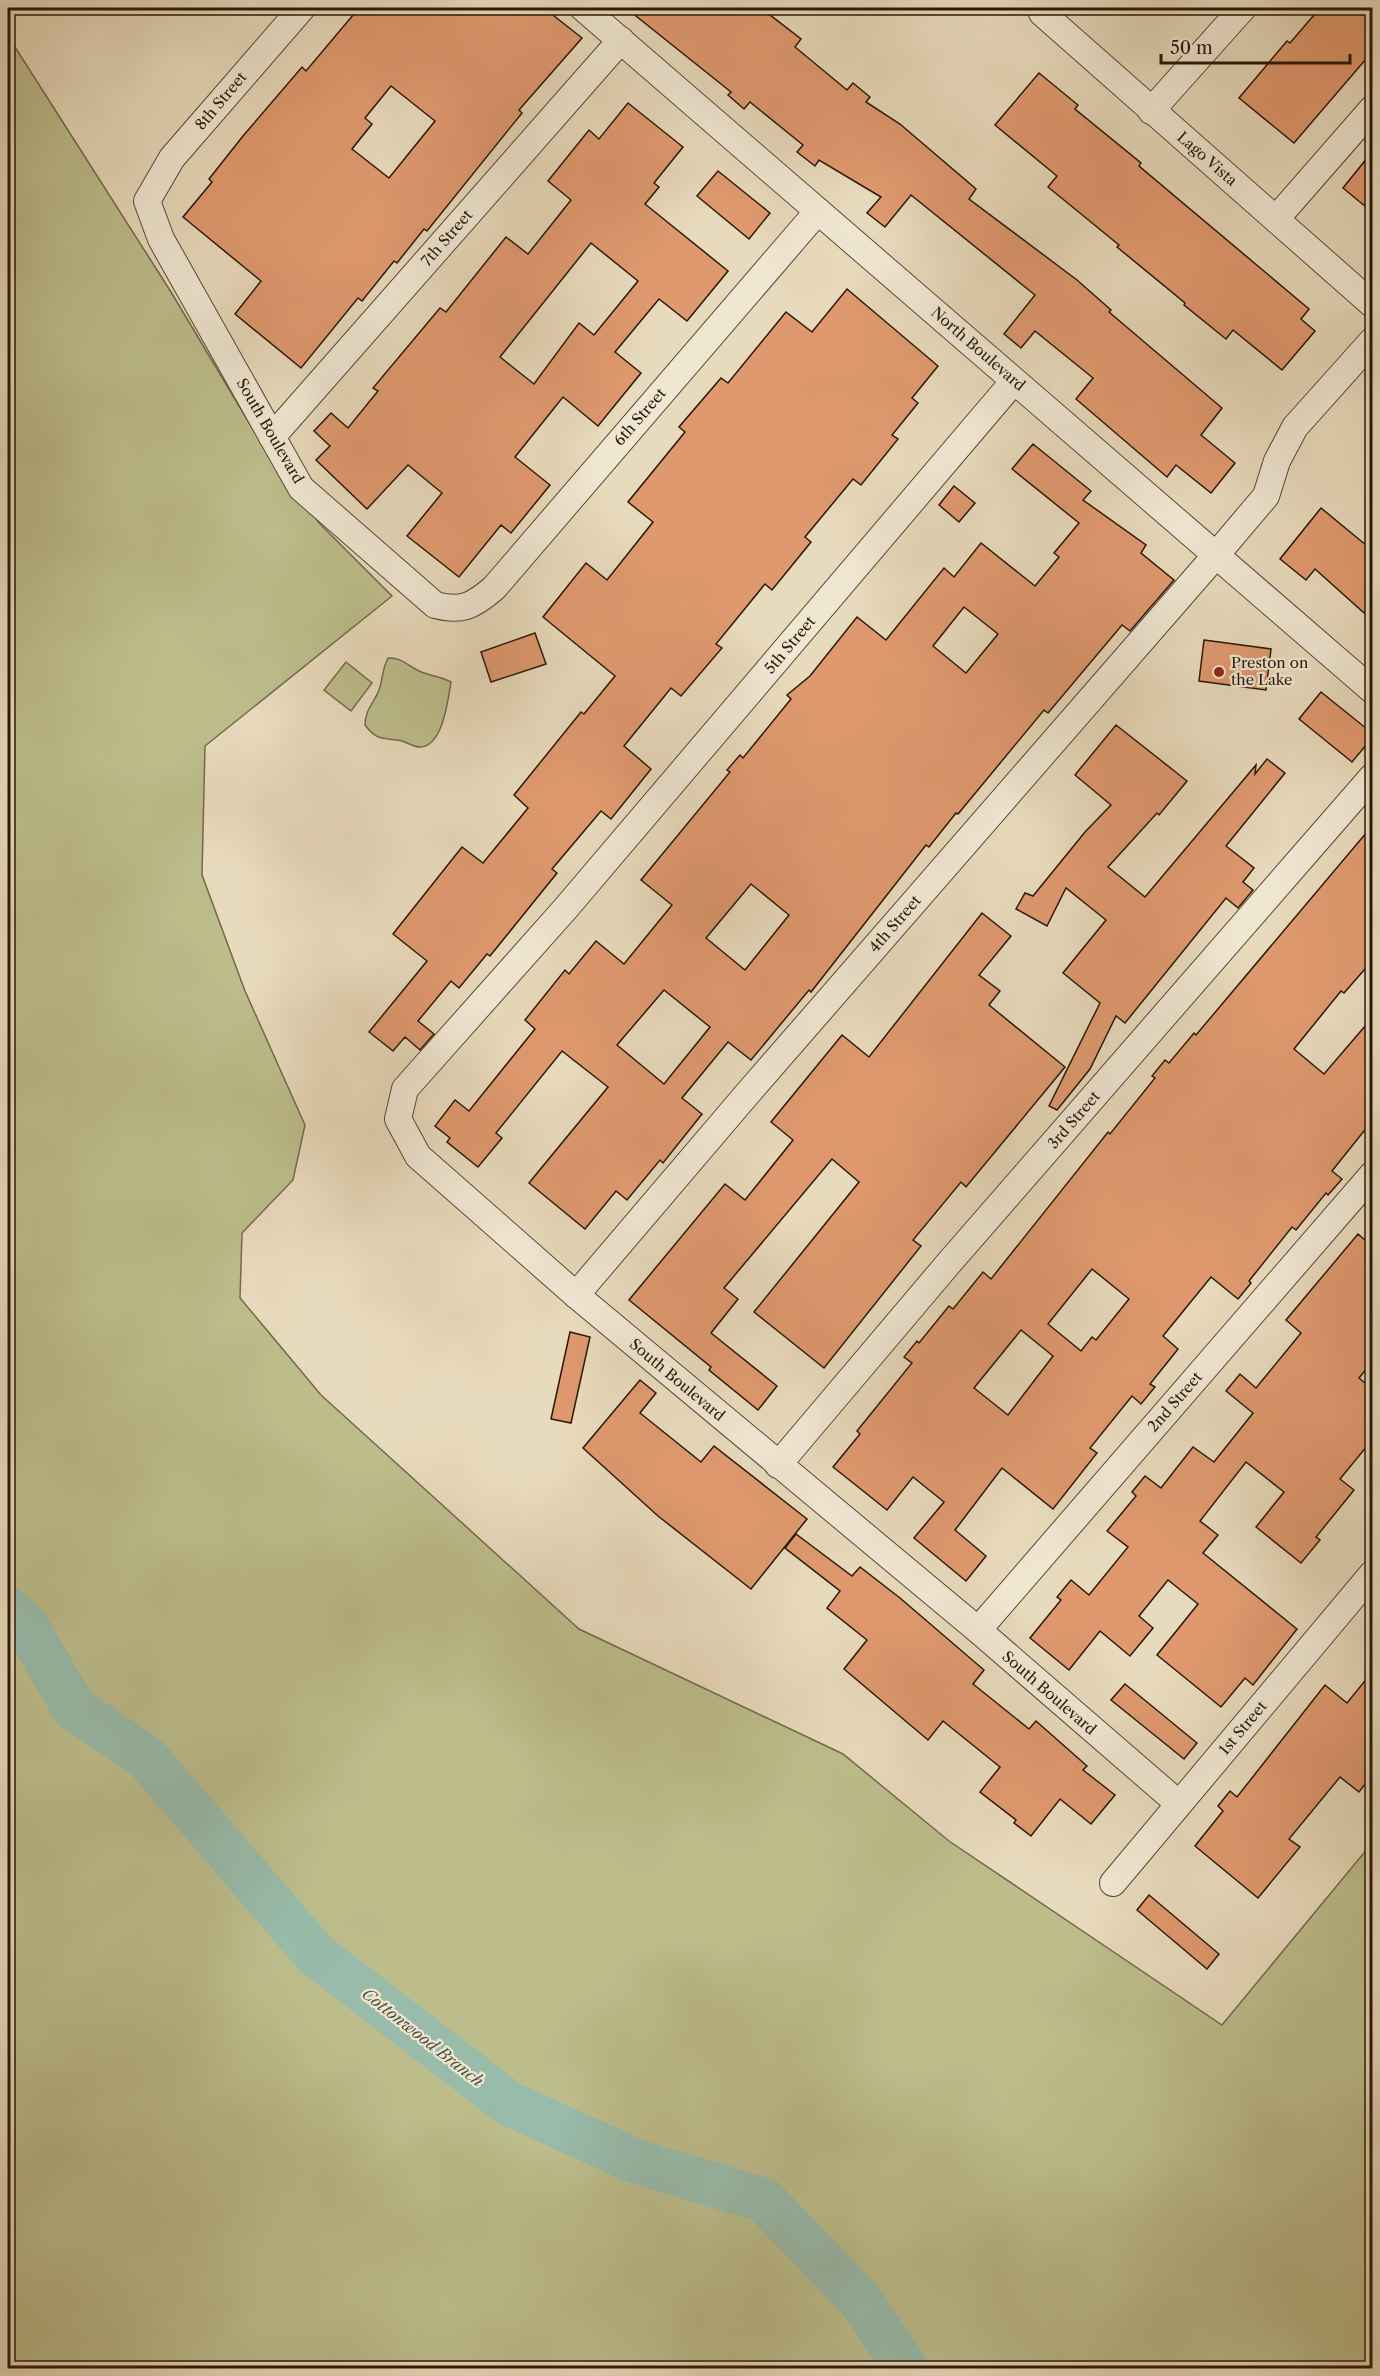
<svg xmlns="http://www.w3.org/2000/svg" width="1380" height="2376" viewBox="0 0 1380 2376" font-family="'Libre Caslon Text',serif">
<rect width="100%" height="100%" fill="#e8dabc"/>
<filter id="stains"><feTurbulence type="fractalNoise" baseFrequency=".00333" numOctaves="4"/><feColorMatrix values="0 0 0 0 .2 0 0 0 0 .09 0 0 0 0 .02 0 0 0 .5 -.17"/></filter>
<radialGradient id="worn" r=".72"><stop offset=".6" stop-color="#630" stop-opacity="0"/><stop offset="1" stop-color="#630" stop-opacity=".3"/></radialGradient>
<!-- green -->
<g fill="#bdbd8c" stroke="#726a4a" stroke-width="1.5">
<polygon points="8,36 171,292 254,431 319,523 392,596 205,746 202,875 245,991 305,1125 293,1180 242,1233 240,1298 321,1395 579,1629 843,1754 949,1841 1222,2025 1372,1843 1372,2368 8,2368"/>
<path d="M388 658C401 657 408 666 419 671 430 676 440 676 451 682 448 700 443 746 420 747 414 747 408 743 402 741 383 737 378 742 365 725 365 710 374 703 379 690 383 679 382 669 388 658Z"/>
<polygon points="346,662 372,683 351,711 324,690"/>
</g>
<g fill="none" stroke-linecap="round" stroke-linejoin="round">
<!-- river -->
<polyline stroke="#98bbaa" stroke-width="45" points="8,1609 26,1626 74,1708 147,1758 315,1954 510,2104 635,2161 764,2200 861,2301 906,2368"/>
</g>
<!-- building -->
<g fill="#e0996f" stroke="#281808" stroke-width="1.5" fill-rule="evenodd">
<path d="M359 8H544L582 38 519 110 522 113 427 231 424 229 397 263 394 261 362 301 358 298 301 368 235 314 261 281 183 217 212 182 209 179 243 136 302 67 306 71ZM391 86 435 121 389 178 352 149 372 124 365 118Z"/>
<polygon points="626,8 761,8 801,39 795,47 847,90 853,83 870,97 866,102 900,124 976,189 969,199 1077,280 1111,310 1109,312 1222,408 1201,435 1235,463 1211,493 1176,465 1167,477 1076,399 1093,378 1035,331 1021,348 1004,334 1035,295 911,195 885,227 867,213 881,197 819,160 815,166 797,152 803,145 750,102 744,109 728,95 731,92"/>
<polygon points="1320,8 1372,8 1372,52 1294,143 1239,98 1287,41 1290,43"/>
<polygon points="1039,73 1078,105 1075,109 1141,163 1139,166 1309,309 1301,319 1315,331 1282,370 1233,330 1226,339 1184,305 1185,303 1117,247 1119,245 1048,187 1057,176 995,125"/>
<path d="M628 103 683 147 654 183 659 187 645 204 728 271 687 321 659 299 615 352 641 373 598 426 563 397 515 457 550 485 511 533 501 525 459 577 407 536 442 493 408 465 367 509 316 460 330 446 314 431 331 413 348 428 378 391 373 388 440 308 446 312 506 237 528 254 571 200 548 181 589 130 599 139ZM591 243 638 281 594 335 579 323 534 384 500 357Z"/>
<polygon points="1372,152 1372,212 1343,188"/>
<polygon points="718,171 770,213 749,239 697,196"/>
<polygon points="847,289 938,366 912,398 918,403 892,435 898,439 861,485 853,479 805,537 811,542 772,590 765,584 716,644 722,648 681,696 671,688 624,746 651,769 611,819 601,811 552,869 557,873 490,956 487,954 459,988 451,981 418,1021 434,1034 420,1050 405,1037 393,1051 369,1032 427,961 393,934 462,847 483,863 528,808 514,795 581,712 584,714 615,676 543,617 586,563 607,580 653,522 628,502 685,432 679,427 721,378 728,383 786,312 812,332"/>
<path d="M1033 444 1091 491 1083 500 1146 545 1141 553 1174 580 1130 631 1122 625 1048 713 1044 710 958 814 956 813 929 847 926 845 811 992 809 990 751 1060 728 1042 682 1098 702 1114 663 1163 660 1160 627 1200 616 1191 585 1229 529 1183 608 1087 562 1051 496 1133 502 1138 478 1167 447 1142 450 1138 435 1126 455 1100 469 1111 535 1029 525 1020 565 970 569 974 596 941 624 964 672 905 641 880 730 772 727 770 740 755 743 758 791 699 787 695 810 676 857 617 886 640 944 568 954 577 981 543 1035 586 1059 557 1054 553 1079 523 1012 469ZM964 607 998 634 966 673 933 646ZM751 884 789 915 745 970 706 938ZM664 990 710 1027 664 1084 617 1045Z"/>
<polygon points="954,486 975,503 959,522 939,505"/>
<polygon points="1321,508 1372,550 1372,620 1315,569 1306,580 1280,559"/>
<polygon points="535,633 546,664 491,682 481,652"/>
<polygon points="1204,640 1271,649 1266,690 1199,681"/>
<polygon points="1321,692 1372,733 1372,738 1352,762 1299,719"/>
<polygon points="1116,725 1187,781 1159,815 1157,813 1108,867 1145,897 1256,765 1255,774 1267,759 1285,773 1226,846 1254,868 1243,882 1253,890 1238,908 1226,898 1125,1023 1116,1016 1090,1069 1057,1110 1049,1106 1100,1003 1063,973 1106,920 1066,888 1047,926 1016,909 1025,893 1033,896 1085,832 1111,805 1075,775"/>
<path d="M1372 826V961L1344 993 1341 991 1294 1049 1324 1074 1372 1018V1121L1332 1171 1342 1179 1328 1195 1326 1193 1296 1230 1292 1227 1249 1281 1251 1283 1238 1299 1211 1277 1163 1336 1178 1349 1150 1384 1155 1387 1141 1404 1132 1396 1090 1448 1097 1453 1053 1509 1002 1468 955 1530 986 1556 966 1581 914 1538 944 1502 913 1477 887 1510 833 1467 860 1434 857 1431 912 1363 904 1357 917 1341 919 1343 949 1306 953 1309 983 1272 991 1279 1108 1132 1110 1134 1155 1078 1152 1076 1165 1060 1169 1063 1194 1033 1196 1035ZM1092 1269 1129 1299 1096 1340 1092 1337 1081 1351 1048 1324ZM1021 1330 1053 1356 1008 1415 974 1388Z"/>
<polygon points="982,913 1011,936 979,975 1000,991 989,1005 1065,1067 966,1187 961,1182 913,1240 921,1246 824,1368 754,1312 859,1182 832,1159 724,1288 738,1299 711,1333 777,1386 758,1410 709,1370 711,1367 629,1300 725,1184 745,1200 793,1140 771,1122 842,1035 869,1057"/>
<polygon points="1358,1234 1372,1246 1372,1362 1359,1378 1372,1389 1372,1440 1340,1479 1354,1490 1316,1537 1320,1540 1301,1563 1256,1527 1284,1492 1246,1462 1200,1521 1218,1535 1203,1553 1297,1629 1253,1685 1245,1678 1221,1707 1157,1655 1198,1604 1168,1580 1139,1616 1153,1628 1130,1656 1100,1631 1069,1670 1030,1638 1061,1600 1057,1597 1071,1580 1089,1595 1128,1547 1107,1531 1136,1496 1132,1492 1145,1476 1161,1488 1193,1447 1214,1462 1253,1413 1226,1391 1240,1374 1256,1388 1301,1333 1286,1320"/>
<polygon points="570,1332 590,1337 571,1423 551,1419"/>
<polygon points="640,1380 656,1393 640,1413 701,1462 714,1446 807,1519 751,1589 658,1516 583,1448"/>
<polygon points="796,1534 852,1576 860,1567 900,1598 984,1670 973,1684 1029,1729 1036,1721 1087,1766 1083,1770 1115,1795 1091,1824 1060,1799 1031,1836 1014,1823 1016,1820 980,1792 1000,1767 943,1721 928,1740 844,1669 867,1640 827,1608 840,1591 785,1548"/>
<polygon points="1372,1672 1372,1775 1359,1792 1340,1777 1289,1839 1300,1847 1258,1898 1195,1846 1223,1811 1218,1806 1230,1791 1237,1797 1325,1685 1347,1703"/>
<polygon points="1125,1684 1197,1743 1184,1759 1111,1700"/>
<polygon points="1149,1895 1219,1954 1207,1969 1137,1910"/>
</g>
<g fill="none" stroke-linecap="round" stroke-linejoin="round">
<!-- minor casing -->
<g stroke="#584835" stroke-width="28">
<g id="minor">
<path d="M302 8 172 158 147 201 161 239 301 488 435 605C462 612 473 606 494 588L818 211"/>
<polyline points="583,8 1372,690"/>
<polyline points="1047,8 1042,13 1372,304"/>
<polyline points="1151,111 1243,8"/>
<polyline points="1276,219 1372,109"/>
<polyline points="1014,381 566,908 405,1089 398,1119 418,1156 576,1295 978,1630 1179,1804"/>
<polyline points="272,437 621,40"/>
<polyline points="576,1295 748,1093 1216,555 1266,496 1277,461 1295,427 1372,341"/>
<polyline points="778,1465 948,1264 1372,777"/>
<polyline points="978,1630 1372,1175"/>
<polyline points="1113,1883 1372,1574"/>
</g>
</g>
<!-- minor -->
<use href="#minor" stroke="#f0e7d3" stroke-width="26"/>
</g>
<!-- markers -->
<circle fill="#8f2418" stroke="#f0e7d3" stroke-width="2" cx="1219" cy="672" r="6"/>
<g text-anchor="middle" stroke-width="4.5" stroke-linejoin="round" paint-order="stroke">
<!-- street labels -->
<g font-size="15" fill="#281808" stroke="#f0e7d3">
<text transform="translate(221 101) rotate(-50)" y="5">8th Street</text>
<text transform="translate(1207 159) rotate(41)" y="5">Lago Vista</text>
<text transform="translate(447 238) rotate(-49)" y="5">7th Street</text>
<text transform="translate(978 349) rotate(41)" y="5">North Boulevard</text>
<text transform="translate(640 417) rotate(-49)" y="5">6th Street</text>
<text transform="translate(270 431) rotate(60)" y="5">South Boulevard</text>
<text transform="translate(790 645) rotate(-50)" y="5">5th Street</text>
<text transform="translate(895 924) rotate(-49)" y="5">4th Street</text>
<text transform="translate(1074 1120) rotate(-49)" y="5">3rd Street</text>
<text transform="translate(677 1380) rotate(40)" y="5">South Boulevard</text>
<text transform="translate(1175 1402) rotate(-49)" y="5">2nd Street</text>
<text transform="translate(1049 1693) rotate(41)" y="5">South Boulevard</text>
<text transform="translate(1243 1728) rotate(-50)" y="5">1st Street</text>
</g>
<!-- poi labels -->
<g font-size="15" fill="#281808" stroke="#f0e7d3" text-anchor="start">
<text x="1231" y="668">Preston on<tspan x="1231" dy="17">the Lake</tspan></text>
</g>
<!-- water labels -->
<g font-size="16" font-style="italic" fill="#4f5141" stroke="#f0e7d3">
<text transform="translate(423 2037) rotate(38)" y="6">Cottonwood Branch</text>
</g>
</g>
<!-- margin -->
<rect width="1380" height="2376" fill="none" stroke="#e8dabc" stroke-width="30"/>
<rect x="9" y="9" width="1362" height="2358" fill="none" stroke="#281808" stroke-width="3"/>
<rect x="15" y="15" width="1350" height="2346" fill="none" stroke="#281808" stroke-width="1.5"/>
<!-- scale -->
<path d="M1161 54v9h189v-9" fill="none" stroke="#281808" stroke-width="3"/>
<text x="1170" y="54" font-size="18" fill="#281808" stroke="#f0e7d3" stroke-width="4.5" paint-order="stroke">50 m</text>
<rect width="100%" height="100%" filter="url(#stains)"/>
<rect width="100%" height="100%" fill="url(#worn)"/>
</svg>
